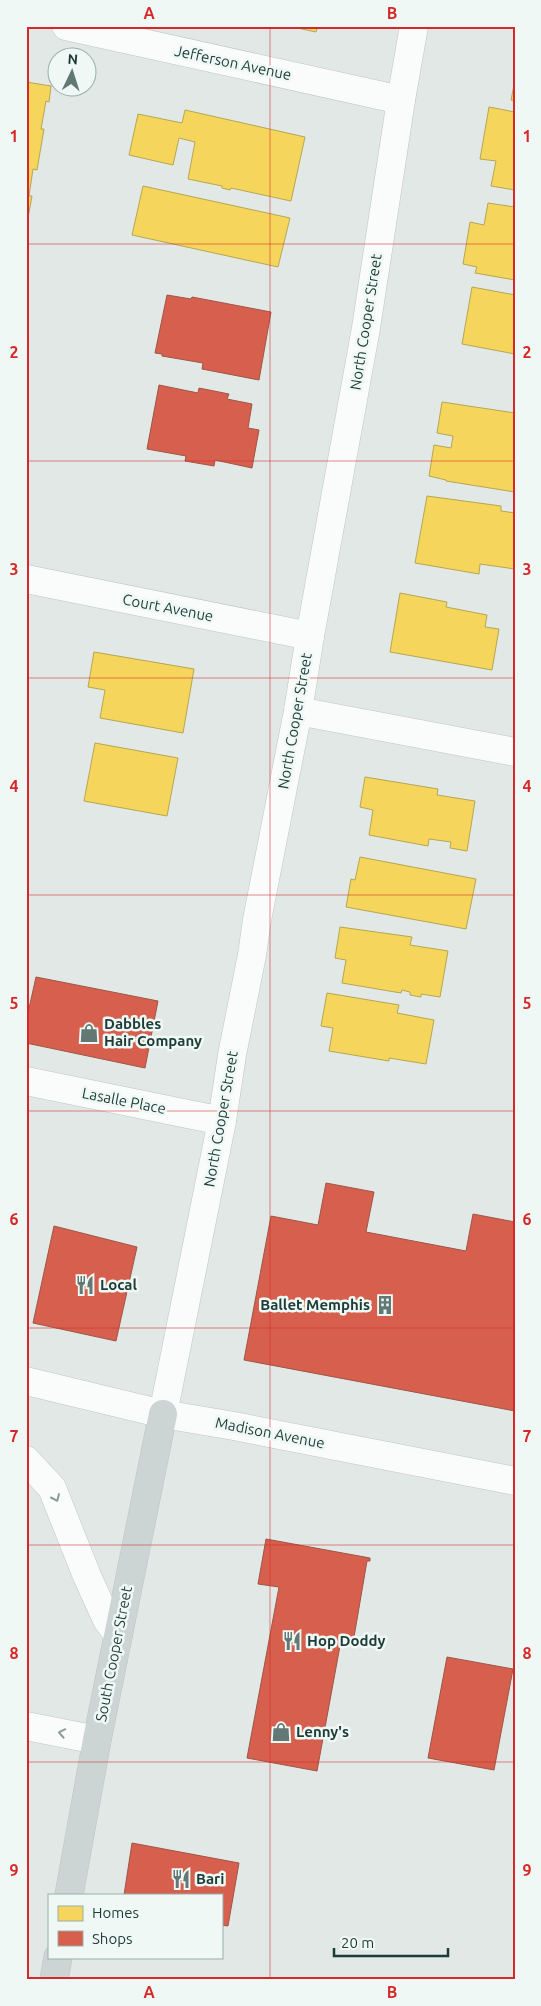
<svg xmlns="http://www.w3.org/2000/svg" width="541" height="2006" viewBox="0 0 541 2006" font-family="Ubuntu,sans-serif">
<rect width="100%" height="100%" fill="#e1e8e6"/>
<!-- homes -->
<g fill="#f6d55c" stroke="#b5a751">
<polygon points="288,26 318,26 316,32"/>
<polygon points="515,80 515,101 511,100"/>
<polygon points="26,82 51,86 49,102 46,101 41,129 44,129 37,170 33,169 29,196 32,196 26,229"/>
<polygon points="489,107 515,112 515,190 491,186 496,161 480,159"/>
<polygon points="185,110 305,137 291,201 231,188 230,190 222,188 222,186 188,179 195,142 179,138 173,165 129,155 138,114 182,123"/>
<polygon points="143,186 290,218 278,267 132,235"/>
<polygon points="488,203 515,207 515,280 475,273 477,267 463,264 470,222 484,225"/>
<polygon points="472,287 515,295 515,354 462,344"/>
<polygon points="442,402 515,413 515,492 446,481 446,480 429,476 434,445 451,448 453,436 437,433"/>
<polygon points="427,496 501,506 501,511 515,513 515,569 480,564 479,574 415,563"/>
<polygon points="400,593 447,602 446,607 487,615 485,627 499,629 492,670 390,652"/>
<polygon points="94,652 194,669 183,733 100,718 105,690 88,687"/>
<polygon points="95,743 178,758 167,816 84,801"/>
<polygon points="365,777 438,789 437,795 475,801 467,851 450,848 451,842 429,839 428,846 369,835 373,810 360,807"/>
<polygon points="360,857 476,879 466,929 346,907 351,879 355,880"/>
<polygon points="340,927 412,937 410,945 448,951 440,997 421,994 421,997 410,995 410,992 402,990 401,993 342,983 346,960 335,958"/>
<polygon points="327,993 399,1005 397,1013 434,1020 426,1064 389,1058 389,1061 329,1051 333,1028 321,1026"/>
</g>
<!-- shops -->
<g fill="#d6604d" stroke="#9f5546">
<polygon points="167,295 191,299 192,297 271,312 259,380 202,369 203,363 162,356 162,354 155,353"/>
<polygon points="159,385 198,393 199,388 229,394 227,399 252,404 248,428 259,430 252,468 215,460 214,466 185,461 186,456 147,449"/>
<polygon points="36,977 158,1001 145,1068 26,1043 26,1022"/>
<polygon points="326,1183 374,1192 366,1232 466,1251 473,1214 515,1222 515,1411 244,1360 271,1216 318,1225"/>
<polygon points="54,1226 137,1247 116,1341 33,1323"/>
<polygon points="266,1539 370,1558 370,1561 367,1561 354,1637 342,1635 317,1771 247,1758 279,1587 258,1584"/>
<polygon points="447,1657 513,1669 494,1770 428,1758"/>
<polygon points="132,1843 239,1863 228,1926 221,1925 221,1895 124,1895"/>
</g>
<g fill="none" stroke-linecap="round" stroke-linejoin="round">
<!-- minor casing -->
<g stroke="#bec5c3" stroke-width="29">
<g id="minor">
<polyline points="66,26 401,100"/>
<polyline points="26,579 310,636"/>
<polyline points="298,711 515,752"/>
<polyline points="26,1081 222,1121"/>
<polyline points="26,1381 163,1414 234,1426 515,1481"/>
<polyline points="163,1414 222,1121 232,1055 252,955 257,920 298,711 310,636 366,328 401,100 414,26"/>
<polyline points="26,1460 52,1488 87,1576 107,1620 118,1635"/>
<polyline points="26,1726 97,1740"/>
</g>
</g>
<!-- major casing -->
<g stroke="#bbc5c3" stroke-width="29">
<g id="major">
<polyline points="69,1895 97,1740 163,1414"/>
<polyline points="54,1980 58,1957"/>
</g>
</g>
<!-- minor -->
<use href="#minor" stroke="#fafcfb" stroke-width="28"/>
<!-- major -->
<use href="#major" stroke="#ccd5d4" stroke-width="28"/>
</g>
<!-- one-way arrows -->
<defs><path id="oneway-chevron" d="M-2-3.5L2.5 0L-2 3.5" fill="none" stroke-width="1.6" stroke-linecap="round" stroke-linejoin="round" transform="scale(1.25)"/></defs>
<g stroke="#8c9c99">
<use href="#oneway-chevron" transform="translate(56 1498) rotate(66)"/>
<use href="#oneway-chevron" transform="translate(62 1733) rotate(-169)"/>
</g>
<!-- grid -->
<path fill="none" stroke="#d62828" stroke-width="1" stroke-opacity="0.55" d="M270 26V1980M26 244H515M26 461H515M26 678H515M26 895H515M26 1111H515M26 1328H515M26 1545H515M26 1762H515"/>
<!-- icons -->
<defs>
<g id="shop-bare" transform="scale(1.5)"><path d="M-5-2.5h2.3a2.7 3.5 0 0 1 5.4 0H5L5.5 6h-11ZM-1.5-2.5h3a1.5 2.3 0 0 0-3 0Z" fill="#627874" stroke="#eff8f4" stroke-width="2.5" paint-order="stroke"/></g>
<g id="restaurant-bare" transform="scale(1.5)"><path d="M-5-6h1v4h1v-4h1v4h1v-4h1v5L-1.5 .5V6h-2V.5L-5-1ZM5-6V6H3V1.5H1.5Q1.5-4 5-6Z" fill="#627874" stroke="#eff8f4" stroke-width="2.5" paint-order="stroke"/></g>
<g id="building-bare" transform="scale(1.5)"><path d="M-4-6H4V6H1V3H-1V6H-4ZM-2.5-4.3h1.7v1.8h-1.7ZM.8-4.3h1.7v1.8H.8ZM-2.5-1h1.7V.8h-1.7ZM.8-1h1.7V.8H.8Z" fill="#627874" stroke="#eff8f4" stroke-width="2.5" paint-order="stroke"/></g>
</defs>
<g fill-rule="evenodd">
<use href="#shop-bare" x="89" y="1033"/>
<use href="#restaurant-bare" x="85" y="1285"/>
<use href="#building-bare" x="385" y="1305"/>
<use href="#restaurant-bare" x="292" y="1641"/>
<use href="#shop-bare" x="281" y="1732"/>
<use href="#restaurant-bare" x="181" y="1879"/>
</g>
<g text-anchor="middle" stroke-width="5" stroke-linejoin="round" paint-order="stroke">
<!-- street labels -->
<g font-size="15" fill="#1e3c37" stroke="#eff8f4">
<text transform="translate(233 63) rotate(12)" y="5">Jefferson Avenue</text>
<text transform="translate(366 322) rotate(-81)" y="5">North Cooper Street</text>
<text transform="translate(168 608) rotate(11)" y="5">Court Avenue</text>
<text transform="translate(295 721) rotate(-80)" y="5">North Cooper Street</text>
<text transform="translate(124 1101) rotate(11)" y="5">Lasalle Place</text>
<text transform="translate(221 1119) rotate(-80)" y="5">North Cooper Street</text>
<text transform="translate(270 1433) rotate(11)" y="5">Madison Avenue</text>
<text transform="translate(114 1654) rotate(-79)" y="5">South Cooper Street</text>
</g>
<!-- poi labels -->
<g font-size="15" font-weight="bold" fill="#1e3c37" stroke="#eff8f4" text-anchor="start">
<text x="104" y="1029">Dabbles<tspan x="104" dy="17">Hair Company</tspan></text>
<text x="100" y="1290">Local</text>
<text x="370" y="1310" text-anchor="end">Ballet Memphis</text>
<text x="307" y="1646">Hop Doddy</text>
<text x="296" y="1737">Lenny's</text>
<text x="196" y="1884">Bari</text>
</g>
</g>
<!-- border -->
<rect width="541" height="2006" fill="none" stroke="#eff8f4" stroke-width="55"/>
<!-- legend -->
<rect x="48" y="1894" width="175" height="65" fill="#eff8f4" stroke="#9bada8"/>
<rect x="58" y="1906" width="25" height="15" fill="#f6d55c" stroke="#9bada8"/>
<text x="92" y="1918" font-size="15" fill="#1e3c37">Homes</text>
<rect x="58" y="1931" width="25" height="15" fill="#d6604d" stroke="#9bada8"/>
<text x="92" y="1944" font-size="15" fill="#1e3c37">Shops</text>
<!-- north arrow -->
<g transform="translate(72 72) rotate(4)"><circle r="24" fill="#eff8f4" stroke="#9bada8"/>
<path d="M0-4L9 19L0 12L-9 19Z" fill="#627874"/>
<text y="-8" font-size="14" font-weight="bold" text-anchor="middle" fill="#1e3c37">N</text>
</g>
<!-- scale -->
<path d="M334 1948v8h114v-8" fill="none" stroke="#1e3c37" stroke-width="2.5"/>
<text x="341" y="1948" font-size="15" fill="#1e3c37" stroke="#eff8f4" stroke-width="4" paint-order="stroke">20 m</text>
<rect x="28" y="28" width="486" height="1950" fill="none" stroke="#d62828" stroke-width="2"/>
<g font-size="16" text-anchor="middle" font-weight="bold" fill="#d62828">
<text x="149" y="19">A</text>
<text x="392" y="19">B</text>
<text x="14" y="142">1</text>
<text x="527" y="142">1</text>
<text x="14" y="358">2</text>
<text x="527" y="358">2</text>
<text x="14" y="575">3</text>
<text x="527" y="575">3</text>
<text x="14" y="792">4</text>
<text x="527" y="792">4</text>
<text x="14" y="1009">5</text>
<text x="527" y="1009">5</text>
<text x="14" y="1225">6</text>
<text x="527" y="1225">6</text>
<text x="14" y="1442">7</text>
<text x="527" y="1442">7</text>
<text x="14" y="1659">8</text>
<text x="527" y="1659">8</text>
<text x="14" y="1876">9</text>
<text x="527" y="1876">9</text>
<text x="149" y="1998">A</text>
<text x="392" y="1998">B</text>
</g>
</svg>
